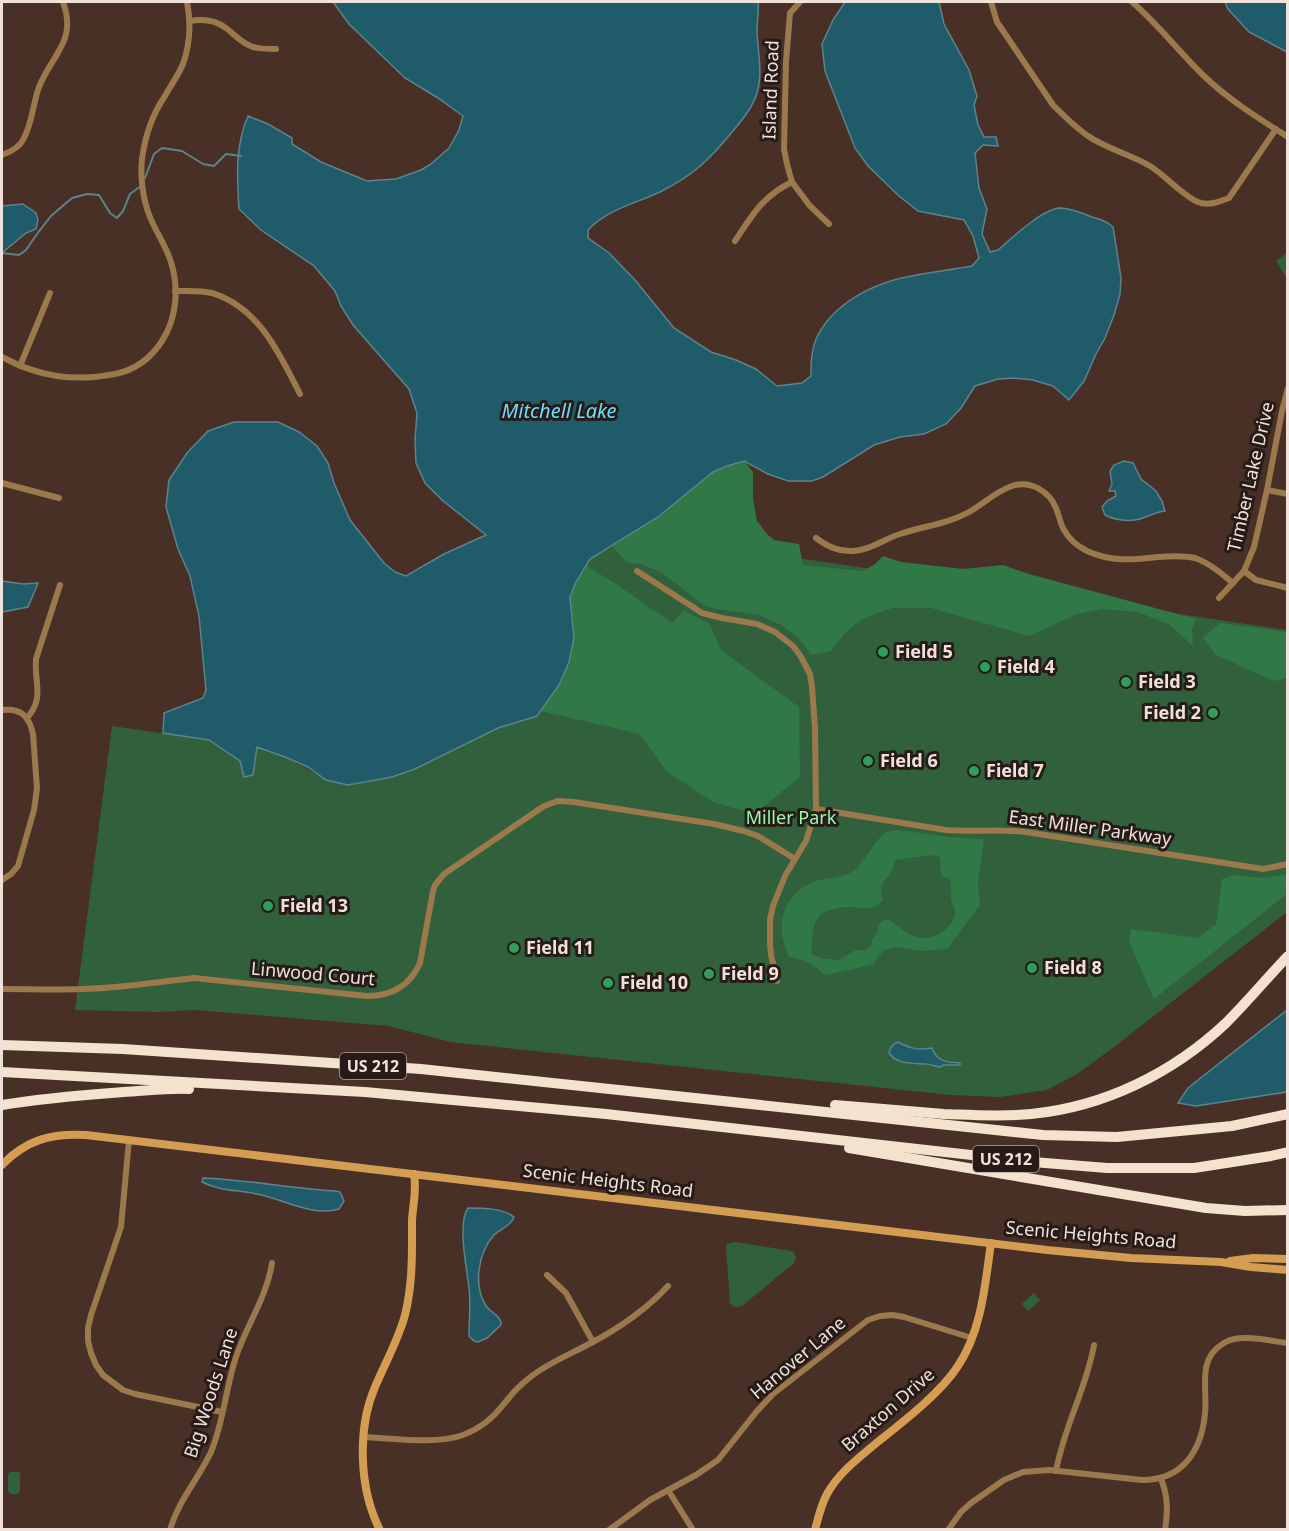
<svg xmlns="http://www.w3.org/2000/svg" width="1289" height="1531" viewBox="0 0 1289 1531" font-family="'Noto Sans',sans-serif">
<rect width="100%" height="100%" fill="#483027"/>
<!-- green -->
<g fill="#31603d">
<polygon points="1287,253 1287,279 1276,261"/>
<path d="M655 537 1287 630V912L1114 1047 1077 1074 1047 1090 1000 1097 950 1095 450 1042 389 1026 195 1010 158 1012 75 1010 112 726 209 740 240 761 253 775 257 747C282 756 304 765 326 780L414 769 498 728 537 716 585 565C603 544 630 542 655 537Z"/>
<path d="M735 1242 792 1251C796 1255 797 1257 794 1263L742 1306 737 1307 732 1306 730 1303 726 1247 727 1244Z"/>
<polygon points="1034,1293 1040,1300 1028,1311 1022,1304"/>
<polygon points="10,1472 19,1472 20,1474 20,1491 18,1494 11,1494 8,1491 8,1474"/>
</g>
<!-- forest -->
<g fill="#307846" fill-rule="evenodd">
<polygon points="744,461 753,472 753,498 757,521 767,534 774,540 799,544 803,565 863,571 875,564 883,556 901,562 963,569 1003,565 1029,574 1196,619 1192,629 1193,646 1170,625 1138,612 1103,609 1077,614 1029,636 931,608 893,608 874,614 859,621 845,633 831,651 811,655 798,637 781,625 759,615 716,609 705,606 661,572 641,564 626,562 612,546 658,517 713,472 727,466"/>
<polygon points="585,565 616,584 672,623 684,611 709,623 721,650 799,707 800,777 754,814 713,802 666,771 640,734 541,711 559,685 574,638 570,597 576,582"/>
<polygon points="1220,623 1287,632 1287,678 1274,681 1216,655 1203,638"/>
<path d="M900 830 948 837 984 839 978 883 980 905 947 949 922 951 896 947 884 950 872 965 825 975C813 964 805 959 789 957 787 951 784 945 783 939 778 914 789 892 813 882 825 877 841 880 853 871 865 862 877 837 886 832 890 831 896 830 900 830ZM931 855 940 857C942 868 936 874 950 880 952 887 951 892 951 899 952 903 955 908 955 913 954 928 934 940 920 938 909 936 897 925 888 919L882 921 878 926V932L872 939 871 946 865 950H856L838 960 820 958 812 954C811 943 812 922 821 914 827 910 841 907 848 907 862 906 873 913 883 900 877 880 884 885 892 871 893 870 895 862 895 860Z"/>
<polygon points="1287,874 1287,894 1154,999 1129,942 1131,929 1198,938 1216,924 1222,879 1233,875 1263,878"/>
</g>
<!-- water -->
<g fill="#1f5b69" stroke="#5e838b" stroke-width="1.5">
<path d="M333 2H758C759 12 757 23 757 33 758 53 763 73 757 93 753 107 742 120 733 131 709 160 694 175 660 192 634 204 608 209 588 230V238L609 253 635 280 674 328 711 352 736 360 756 369 777 386 802 383 811 376C811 364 811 351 816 339 830 308 863 289 894 280 919 273 946 271 972 266L979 258 973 236 964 220 918 211 899 196 868 166 855 148 825 71 822 44 833 20 845 2H939L944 24 969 70 977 96 974 105 978 125 984 137H996L998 146 983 145 975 153 979 188 987 209 982 234 990 252 998 250C1012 238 1042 209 1060 208 1071 208 1082 213 1092 217 1101 220 1105 220 1113 227L1121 278 1120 294 1114 315 1105 338 1096 354 1084 381 1069 400 1053 386 1033 380 1014 378 998 379 975 386 961 408 946 424 924 434 900 437 874 445 823 477 812 481H788L768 474 744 461 727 466 713 472 658 517 590 559 576 582 570 597 574 638 569 662 559 685 537 716 498 728 415 769 392 777 348 785 326 780 308 767 285 757 257 747 253 775 244 777 240 761 209 740 163 733 164 713 203 698 206 690 199 616 190 576 178 549 166 507 169 480 187 453 208 431 234 422H278L299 432 317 446 328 463 334 483 350 520 384 563 395 572 406 576 444 554 486 535 442 500 425 483 416 463 415 440 417 413 409 389 353 325 341 306 335 291 314 266 261 230 239 209C237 177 235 146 248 116L268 124 292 138V144L321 162 367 181 396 179 421 170 431 164 449 148 459 130 463 116 438 98 405 78 349 24Z"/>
<polygon points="1225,2 1287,2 1287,52 1249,32 1228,9"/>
<polygon points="23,204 36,213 38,220 36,229 26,233 2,253 2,206"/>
<path d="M1124 461 1133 463 1141 479 1156 491 1162 501 1165 511C1156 512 1149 516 1140 519 1129 522 1114 520 1105 515L1102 507 1107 501 1116 496 1115 491H1109L1112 484 1110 471 1114 465Z"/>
<polygon points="2,581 23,584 38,583 28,607 2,612"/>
<polygon points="1287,1010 1287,1092 1196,1106 1178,1103 1188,1088"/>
<path d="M898 1042C910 1049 919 1050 932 1048 937 1062 947 1062 960 1063V1065H943L941 1067C936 1067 931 1064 926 1064 914 1063 897 1065 889 1053 890 1047 893 1044 898 1042Z"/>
<path d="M203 1178C248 1180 291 1188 335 1191L340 1192 344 1201 339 1209C312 1217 283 1199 257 1194 239 1190 219 1191 202 1182Z"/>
<path d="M468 1208C482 1208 503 1208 514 1217 512 1225 500 1229 494 1235 478 1253 473 1285 486 1306 491 1313 498 1314 501 1322V1325L487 1338 478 1342 474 1341 469 1336C469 1320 471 1304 469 1288 467 1269 457 1224 468 1208Z"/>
</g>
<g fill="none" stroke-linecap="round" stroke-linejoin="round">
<!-- stream -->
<g stroke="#5e838b" stroke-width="2">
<polyline points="145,178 154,154 162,148 182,151 203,164 214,166 226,154 241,156"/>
<polyline points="2,253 19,255 26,250 37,234 51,216 72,198 87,194 99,195 110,213 117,218 123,211 130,194 141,186"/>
</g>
<!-- street -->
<g stroke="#9b794c" stroke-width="6">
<polyline points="800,2 790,13 786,62 784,149 787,164 792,182 810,206 829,224"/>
<path d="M991 2 997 22 1053 105C1064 116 1075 127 1088 136 1107 149 1130 154 1150 166 1166 176 1182 195 1198 202 1208 206 1219 202 1229 198L1276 129"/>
<path d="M1132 2C1158 24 1179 52 1204 76 1229 100 1258 118 1288 137"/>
<path d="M190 21C202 19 215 20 226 28 235 35 241 43 253 47 260 49 268 49 276 49"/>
<path d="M2 155C10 152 19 148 23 140 32 125 33 103 39 87 46 69 59 55 65 38 69 26 67 13 63 2"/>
<path d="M735 241C753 214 763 196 792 182"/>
<path d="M175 291C188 291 200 290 212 293 259 307 280 355 300 394"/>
<path d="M2 357C39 377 74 382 115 374 135 370 151 358 162 341 177 318 179 288 171 262 166 246 156 232 150 217 143 200 140 177 142 159 145 136 152 115 165 96 171 85 178 76 183 64 190 44 191 22 187 2"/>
<polyline points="20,366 50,293"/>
<polyline points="2,483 59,498"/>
<polyline points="1267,490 1288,494"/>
<path d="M816 538C827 546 838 552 853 551 871 550 884 539 900 534 923 526 948 524 969 512 984 504 996 491 1012 486 1030 480 1049 491 1056 508 1059 515 1060 523 1064 530 1069 539 1077 546 1087 551 1111 562 1133 560 1158 557 1170 556 1183 555 1195 558 1209 563 1221 573 1233 583"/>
<polyline points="637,571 702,613 722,618 757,624 775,632 793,646 800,655 810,674 812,687 815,728 816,809 806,841 785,876 773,906 770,920 770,944 771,955 777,981"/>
<polyline points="1244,571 1256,580 1288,588"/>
<polyline points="1219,598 1244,571 1254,547 1267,490 1282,411 1288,388"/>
<path d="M2 710C20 708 29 715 33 734L37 788 34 810 18 866 11 874 2 880"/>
<path d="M27 718C45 697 34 684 36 659L60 585"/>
<path d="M816 809 946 830C973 832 999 829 1026 832L1263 869 1288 864"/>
<path d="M2 989C28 989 55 990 82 989 119 988 157 982 194 978L367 996C391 996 410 986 420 963L433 891 435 885 444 874 544 806 558 801 574 802 714 824 744 831 758 836 795 859"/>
<polyline points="129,1140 121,1227 91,1315 88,1328 88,1341 91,1353 96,1365 103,1375 123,1390 135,1394 222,1412"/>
<polyline points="547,1275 566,1293 593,1342"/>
<path d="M363 1437C393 1438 435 1445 463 1435 479 1429 493 1418 503 1405 509 1398 514 1391 521 1385 541 1366 567 1356 591 1343 618 1329 648 1308 668 1286"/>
<path d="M1056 1471C1064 1426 1086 1390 1094 1345"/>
<path d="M1161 1479C1168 1496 1168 1511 1165 1530"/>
<polyline points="668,1490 693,1530"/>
<path d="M170 1530C178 1501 199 1478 211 1452 224 1421 226 1385 237 1354 248 1323 267 1296 272 1263"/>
<polyline points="609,1530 650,1500 696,1475 718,1460 757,1411 773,1394 868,1320 880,1316 892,1315 904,1317 972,1338"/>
<path d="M948 1530 961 1512 971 1503 1004 1480 1023 1472 1049 1470 1142 1480C1182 1480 1201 1452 1205 1414 1208 1389 1196 1359 1224 1343 1240 1333 1269 1341 1288 1343"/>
</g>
<!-- secondary -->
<g stroke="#d49d51" stroke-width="8">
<path d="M2 1165C26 1140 51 1133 86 1135L1047 1250 1131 1258 1221 1262 1251 1267 1288 1270"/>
<polyline points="1230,1261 1253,1258 1288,1259"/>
<path d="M380 1530C359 1489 357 1429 375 1387 385 1363 398 1341 405 1315 413 1283 412 1252 412 1220 413 1204 417 1190 414 1174"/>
<path d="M815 1530C818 1518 821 1505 827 1494 838 1474 856 1460 874 1445 900 1424 940 1394 958 1366 982 1330 985 1284 991 1243"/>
</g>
<!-- highway -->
<g stroke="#f3e2cd" stroke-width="10">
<polyline points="2,1045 123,1049 421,1069 1043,1135 1117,1137 1232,1126 1288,1114"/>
<polyline points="2,1072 365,1092 606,1114 1033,1162 1107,1168 1194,1168 1271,1156 1288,1152"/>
<path d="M2 1105C42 1098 83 1095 123 1092 145 1091 167 1088 189 1089"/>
<path d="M835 1105C871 1108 908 1111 944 1114 973 1115 1002 1117 1031 1114 1104 1107 1173 1073 1226 1023 1247 1002 1267 978 1288 956"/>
<polyline points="849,1148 1206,1208 1245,1211 1288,1210"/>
</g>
</g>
<!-- markers -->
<g fill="#2e9e5b" stroke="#271b17" stroke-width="2">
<circle cx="883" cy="652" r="6"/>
<circle cx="985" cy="667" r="6"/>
<circle cx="1126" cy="682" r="6"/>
<circle cx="1213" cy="713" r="6"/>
<circle cx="868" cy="761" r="6"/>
<circle cx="974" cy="771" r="6"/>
<circle cx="268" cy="906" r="6"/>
<circle cx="514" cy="948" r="6"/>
<circle cx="1032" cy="968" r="6"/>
<circle cx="709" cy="974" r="6"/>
<circle cx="608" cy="983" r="6"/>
</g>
<g text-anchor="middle" stroke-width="6" stroke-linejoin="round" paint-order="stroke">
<!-- shield labels -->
<g fill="#271b17" stroke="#b4a6a0" stroke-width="1.5">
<rect x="340" y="1053" width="66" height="26" rx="4.5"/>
<rect x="973" y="1146" width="66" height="26" rx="4.5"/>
</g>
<g font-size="16" font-weight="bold" fill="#f1e1db">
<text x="373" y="1072">US 212</text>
<text x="1006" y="1165">US 212</text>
</g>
<!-- street labels -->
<g font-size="18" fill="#f1e1db" stroke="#271b17">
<text transform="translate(771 90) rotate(-88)" y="6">Island Road</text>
<text transform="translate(1251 477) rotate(-77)" y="6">Timber Lake Drive</text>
<text transform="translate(1090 828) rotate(8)" y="6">East Miller Parkway</text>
<text transform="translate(313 974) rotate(5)" y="6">Linwood Court</text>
<text transform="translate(608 1181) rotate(7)" y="6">Scenic Heights Road</text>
<text transform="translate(1091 1235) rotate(5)" y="6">Scenic Heights Road</text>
<text transform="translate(798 1358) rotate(-40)" y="6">Hanover Lane</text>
<text transform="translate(211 1393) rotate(-72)" y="6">Big Woods Lane</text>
<text transform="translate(888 1410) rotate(-41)" y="6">Braxton Drive</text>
</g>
<!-- poi labels -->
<g font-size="18" font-weight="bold" fill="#f1e1db" stroke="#271b17" text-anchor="start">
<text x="895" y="658">Field 5</text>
<text x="997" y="673">Field 4</text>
<text x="1138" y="688">Field 3</text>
<text x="1201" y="719" text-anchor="end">Field 2</text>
<text x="880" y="767">Field 6</text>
<text x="986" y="777">Field 7</text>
<text x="280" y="912">Field 13</text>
<text x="526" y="954">Field 11</text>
<text x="1044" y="974">Field 8</text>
<text x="721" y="980">Field 9</text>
<text x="620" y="989">Field 10</text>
</g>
<!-- park labels -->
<g font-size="18" fill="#97f8ae" stroke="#271b17">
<text x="791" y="824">Miller Park</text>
</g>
<!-- water labels -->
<g font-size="20" font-style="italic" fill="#6ddefb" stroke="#271b17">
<text x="559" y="418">Mitchell Lake</text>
</g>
</g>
<!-- border -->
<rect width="1289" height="1531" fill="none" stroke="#f1e1db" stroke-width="6"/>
</svg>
